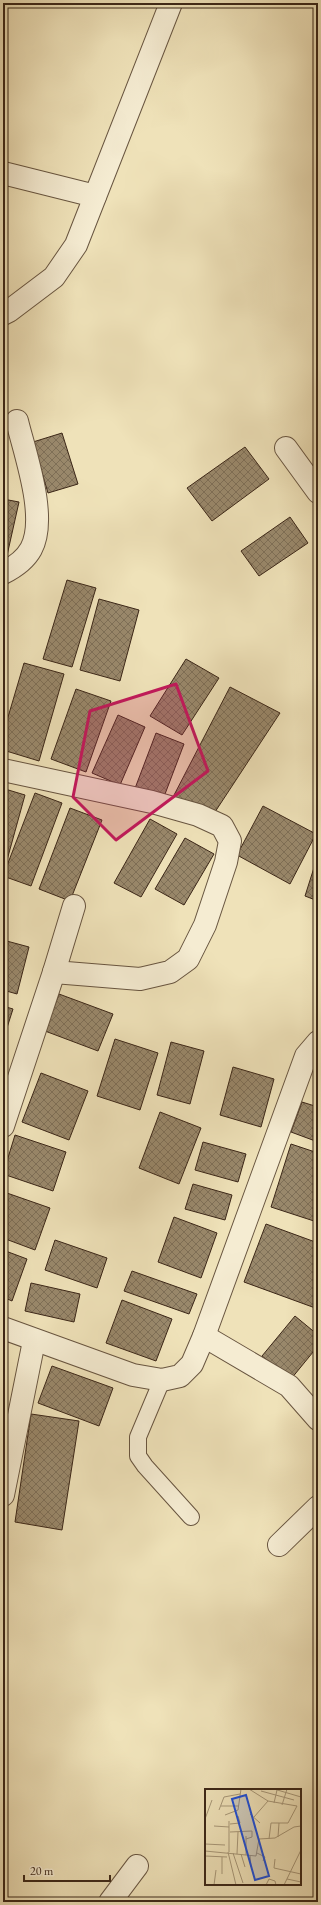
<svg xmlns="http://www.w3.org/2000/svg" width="321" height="1905" viewBox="0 0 321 1905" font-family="'EB Garamond',serif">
<defs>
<pattern id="building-cross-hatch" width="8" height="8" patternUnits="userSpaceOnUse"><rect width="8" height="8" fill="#99886b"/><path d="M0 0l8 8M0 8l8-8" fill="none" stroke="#7e6f57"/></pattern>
</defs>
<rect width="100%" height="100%" fill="#efe2b9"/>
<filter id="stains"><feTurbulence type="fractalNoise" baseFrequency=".005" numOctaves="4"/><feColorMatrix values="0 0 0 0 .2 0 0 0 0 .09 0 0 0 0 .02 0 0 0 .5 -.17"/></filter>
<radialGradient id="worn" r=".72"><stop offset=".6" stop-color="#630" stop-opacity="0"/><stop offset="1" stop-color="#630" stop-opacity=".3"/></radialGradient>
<!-- building -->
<g fill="url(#building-cross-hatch)" stroke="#3b2617">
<rect x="3" y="398" width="2" height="37"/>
<polygon points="62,433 78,484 48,493 33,442"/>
<polygon points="245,447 269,479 212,521 187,488"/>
<polygon points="3,499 19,502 6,560 3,559"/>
<polygon points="290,517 308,543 259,576 241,551"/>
<polygon points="67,580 96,588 72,667 43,659"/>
<polygon points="99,599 139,610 120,681 80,670"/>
<polygon points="186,659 219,678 182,735 150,716"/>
<polygon points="24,663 64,674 39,761 3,750 3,734"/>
<polygon points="230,687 280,713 213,815 172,799"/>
<polygon points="76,689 111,701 86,772 51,759"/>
<polygon points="118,715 145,727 120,785 92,773"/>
<polygon points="156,733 184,744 162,802 134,791"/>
<polygon points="5,789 25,795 4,871 3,796"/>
<polygon points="35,793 62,803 31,886 3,876"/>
<polygon points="263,806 316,834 290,884 237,855"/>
<polygon points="70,808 102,820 70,901 39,889"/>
<polygon points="150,819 177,834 141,897 114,883"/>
<polygon points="185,838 214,854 184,905 155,889"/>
<polygon points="318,855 318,901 305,896"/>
<polygon points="3,940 29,947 17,994 3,990"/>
<polygon points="59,994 113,1014 98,1051 45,1031"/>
<polygon points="3,1006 13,1009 5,1034 3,1034"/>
<polygon points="115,1039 158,1053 140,1110 97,1096"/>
<polygon points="171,1042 204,1051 190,1104 157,1095"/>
<polygon points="233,1067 274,1079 261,1127 220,1115"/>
<polygon points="41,1073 88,1091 69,1140 22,1122"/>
<polygon points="302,1102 318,1107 318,1142 291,1132"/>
<polygon points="160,1112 201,1128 179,1184 139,1168"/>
<polygon points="15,1135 66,1152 53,1191 3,1174"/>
<polygon points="203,1142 246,1154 238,1182 195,1170"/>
<polygon points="291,1144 318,1153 317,1222 271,1207"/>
<polygon points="193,1184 232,1195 225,1220 185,1209"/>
<polygon points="4,1192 50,1208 35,1250 3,1238"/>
<polygon points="174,1217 217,1233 201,1278 158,1262"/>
<polygon points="266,1224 318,1243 318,1309 244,1282"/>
<polygon points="55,1240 107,1258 97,1288 45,1270"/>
<polygon points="3,1250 27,1259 12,1301 3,1297"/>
<polygon points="132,1271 197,1294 189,1314 124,1291"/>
<polygon points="31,1283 80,1294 74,1322 25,1311"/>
<polygon points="122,1300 172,1319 156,1361 106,1343"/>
<polygon points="295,1316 318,1335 318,1346 291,1379 262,1356"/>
<polygon points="52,1366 113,1388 99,1426 38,1403"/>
<polygon points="31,1414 79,1421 62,1530 15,1522"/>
</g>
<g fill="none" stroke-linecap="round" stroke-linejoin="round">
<!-- service casing -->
<g stroke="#685540" stroke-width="18">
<polyline id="service" points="162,1380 138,1437 138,1456 145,1466 191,1517"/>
</g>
<!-- minor casing -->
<g stroke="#685540" stroke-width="24">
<g id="minor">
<polyline points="3,173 95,196"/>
<polyline points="3,314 9,311 54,277 76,245 171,3"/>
<polyline points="286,448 318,492"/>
<path d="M3 573C13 568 25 560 31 549 48 518 25 454 17 421"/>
<polyline points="3,770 152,802 198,815 222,826 230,841 226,862 205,925 188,959 170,972 140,979 54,972"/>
<polyline points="3,1126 54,972 74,906"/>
<polyline points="3,1328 133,1375 162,1380 180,1376 192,1364 204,1336 306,1056 318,1042"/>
<polyline points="204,1336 289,1386 318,1419"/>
<polyline points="3,1495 34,1341"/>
<polyline points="279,1545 318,1507"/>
<polyline points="110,1902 137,1866"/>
</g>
</g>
<!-- service -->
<use href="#service" stroke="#f5ecd2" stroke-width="16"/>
<!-- minor -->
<use href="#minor" stroke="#f5ecd2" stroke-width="22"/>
</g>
<!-- marked area -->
<path fill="#c2185b" fill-opacity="0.2" stroke="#c2185b" stroke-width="3" stroke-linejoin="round" d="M176 684 208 771 116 840 73 797 90 711Z"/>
<!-- overview -->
<g transform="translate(205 1789)">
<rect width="96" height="96" fill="#efe2b9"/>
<path fill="none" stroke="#a79778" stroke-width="1" d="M44 0 63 12 92 17 83 34H66L64 50M69 0 96 8M56 2 89 11M69 14 72 1M77 16 82 0M16 17H34M14 21 19 8 35 5M45 25 55 34M20 26 33 21 36 0M49 28 63 12M0 30 7 11M24 32V63M25 35 35 34 33 27M9 37 24 38M25 43 47 42V48L41 50M73 48 74 34M0 55 20 56M0 62 51 67 54 50 70 49 89 38 96 37M23 63 31 96M28 64 38 94M52 64 60 68 58 72M32 65 33 43M36 65 40 78M41 66V47M45 66 46 78M0 67 22 68M70 70 69 79 96 85M17 85V68M82 90 96 93M9 96 11 81M61 96 64 90 70 92 71 96M79 96 96 61"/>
<path fill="#1d4ed8" fill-opacity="0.15" stroke="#1d4ed8" stroke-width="2" d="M41 6 64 87 50 91 27 10Z"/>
<rect width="96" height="96" fill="none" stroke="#3b2617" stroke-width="2"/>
</g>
<!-- margin -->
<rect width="321" height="1905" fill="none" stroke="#efe2b9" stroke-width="16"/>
<rect x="4" y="4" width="313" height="1897" fill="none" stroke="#3b2617" stroke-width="2"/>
<rect x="8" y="8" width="305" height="1889" fill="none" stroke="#3b2617"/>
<!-- scale -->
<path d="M24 1875v6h86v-6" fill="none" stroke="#3b2617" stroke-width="2"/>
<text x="30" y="1875" font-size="12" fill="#3b2617" stroke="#f5ecd2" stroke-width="3" paint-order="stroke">20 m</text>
<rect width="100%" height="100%" filter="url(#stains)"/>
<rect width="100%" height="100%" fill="url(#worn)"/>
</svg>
